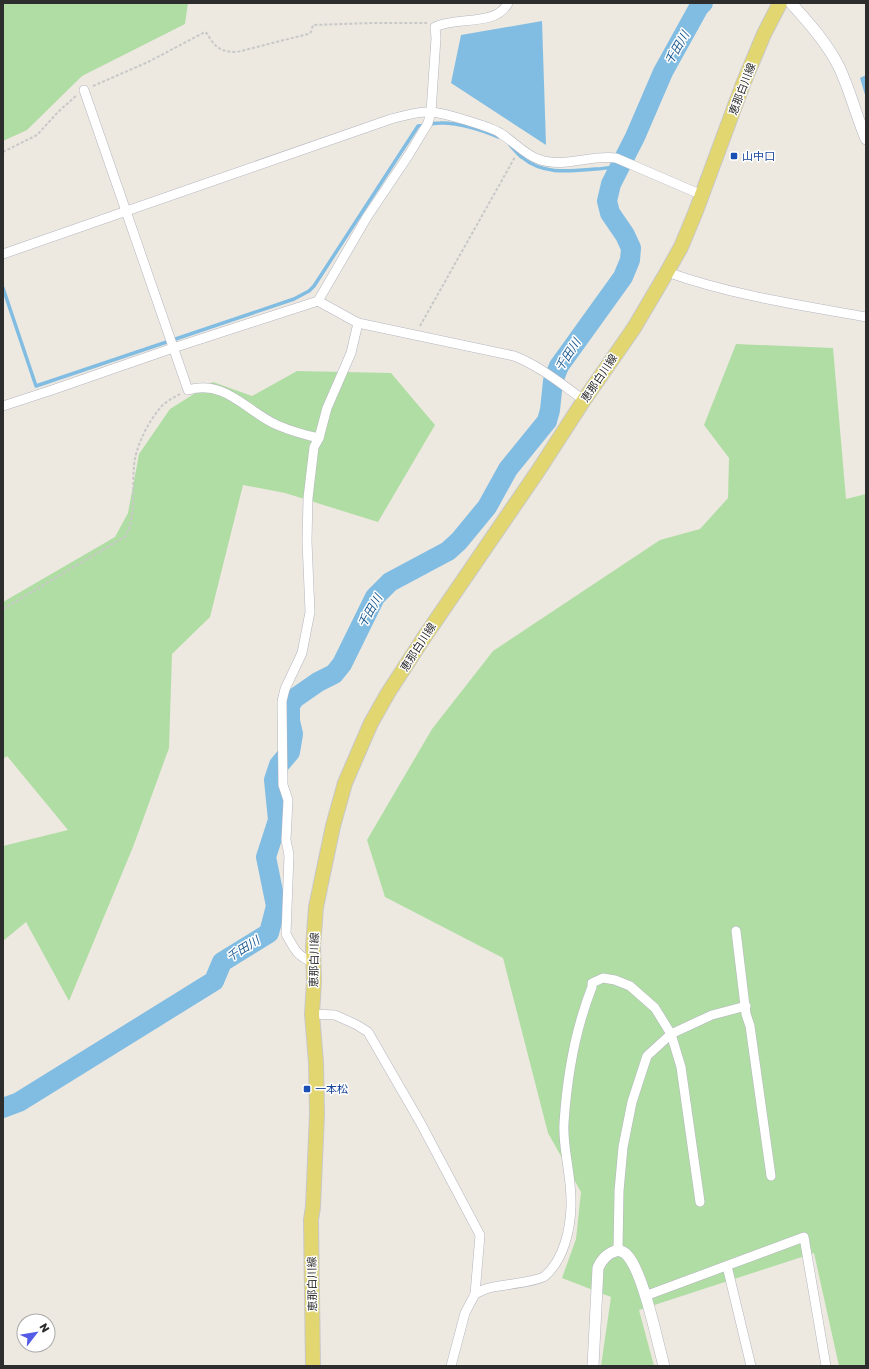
<svg xmlns="http://www.w3.org/2000/svg" width="869" height="1369" viewBox="0 0 869 1369" font-family="'Golos Text','Noto Sans JP',sans-serif">
<rect width="100%" height="100%" fill="#ede9e1"/>
<!-- green -->
<g fill="#b0dda4">
<polygon points="3,3 188,3 185,24 82,76 27,130 3,141"/>
<polygon points="736,344 833,348 846,499 866,494 866,1366 839,1366 814,1253 639,1310 654,1366 601,1366 611,1297 562,1278 576,1239 581,1192 548,1133 503,958 385,897 367,840 432,729 493,651 660,540 700,529 728,498 729,458 704,425"/>
<polygon points="297,371 391,373 435,425 378,522 285,493 243,485 210,617 172,654 169,748 133,847 69,1001 26,922 3,941 3,846 68,830 7,756 3,759 3,602 115,537 128,513 139,454 170,409 213,382 252,396"/>
</g>
<!-- water -->
<g fill="#81bce2">
<polygon points="542,21 546,145 451,83 461,35"/>
<polygon points="866,75 866,98 860,78"/>
</g>
<g fill="none" stroke-linecap="round" stroke-linejoin="round">
<!-- stream -->
<g stroke="#81bce2" stroke-width="3.5">
<path d="M510 145C514 149 518 155 523 158 543 175 571 171 595 169 604 169 611 166 620 168"/>
<path d="M3 288 36 386 294 299 309 291 314 286 418 126C425 125 433 123 440 123 456 122 483 130 498 137"/>
</g>
<!-- river -->
<polyline stroke="#81bce2" stroke-width="20" points="3,1108 19,1102 214,981 222,962 269,933 276,906 266,857 278,820 274,780 279,765 290,752 293,734 290,721 290,705 295,698 318,682 334,674 342,664 375,597 390,582 448,551 459,541 487,507 508,469 547,421 550,410 553,381 559,366 623,277 630,260 631,248 625,235 610,213 607,201 611,184 635,137 663,72 699,7 703,3"/>
<!-- minor casing -->
<g stroke="#b4b5bf" stroke-width="10">
<g id="minor">
<path d="M84 90 188 390C225 379 246 411 277 425 291 431 305 435 319 438"/>
<path d="M3 254 391 119C404 116 417 111 430 112 442 112 491 127 500 133 512 140 525 155 538 159 564 169 591 154 616 158L702 195"/>
<path d="M667 272C731 295 799 305 866 317"/>
<path d="M318 301 358 323 514 356C540 366 561 384 584 400"/>
<path d="M3 406 52 390 173 348 318 301 367 217 408 156 428 123 431 112 436 38 435 27C457 16 496 27 508 3"/>
<polyline points="736,931 746,1014 750,1026 771,1176"/>
<path d="M314 963C297 956 295 950 286 934L289 855 286 840 288 800 283 785 282 701 285 689 302 653 310 612 307 541 308 498 314 447 319 438 327 408 351 353 358 323"/>
<polyline points="312,1014 335,1015 357,1025 368,1032 420,1122 480,1235 475,1294 465,1313 451,1366"/>
<polyline points="618,1250 619,1191 623,1147 632,1102 647,1056 671,1034 712,1015 746,1006"/>
<polyline points="727,1266 751,1366"/>
<path d="M475 1294C479 1292 484 1289 489 1288 500 1285 537 1282 545 1276 556 1266 561 1256 565 1243 573 1218 572 1194 568 1168 566 1153 563 1138 564 1123 567 1077 575 1030 592 987V983L603 978 615 980 630 986 655 1008 671 1034 681 1067 700 1202"/>
<polyline points="645,1296 804,1237 826,1366"/>
</g>
</g>
<!-- tertiary casing -->
<g stroke="#b4b5bf" stroke-width="12">
<g id="tertiary">
<path d="M791 3C809 23 827 43 839 67 850 90 856 115 866 139"/>
<path d="M593 1366 598 1268C602 1258 608 1253 618 1250 621 1251 624 1252 626 1254 643 1270 657 1341 664 1366"/>
</g>
</g>
<!-- primary casing -->
<g stroke="#c8c8c8" stroke-width="16">
<polyline id="primary" points="313,1366 311,1220 313,1207 317,1114 316,1062 312,1014 314,982 313,947 316,907 333,826 345,783 371,723 388,693 423,639 538,471 584,400 634,328 667,272 681,247 696,211 743,84 764,34 780,3"/>
</g>
<!-- path -->
<g stroke="#c8c8c8" stroke-width="2" stroke-dasharray="3 2" stroke-linecap="butt">
<path d="M93 86 148 62 205 32C208 34 209 37 211 40 218 50 225 52 237 52L308 34 311 32 313 25 371 23H427"/>
<polyline points="3,152 37,135 58,112 77,95"/>
<polyline points="420,326 515,157"/>
<path d="M3 609 126 536C136 516 132 488 134 466 135 448 148 422 160 408 165 402 173 398 180 394"/>
</g>
<!-- minor -->
<use href="#minor" stroke="#fff" stroke-width="9"/>
<!-- tertiary -->
<use href="#tertiary" stroke="#fff" stroke-width="11"/>
<!-- primary -->
<use href="#primary" stroke="#e2d671" stroke-width="14"/>
</g>
<!-- markers -->
<g fill="#1a4fb4" stroke="#fff" stroke-width="1.5">
<rect x="730" y="152" width="8" height="8" rx="2"/>
<rect x="303" y="1085" width="8" height="8" rx="2"/>
</g>
<g text-anchor="middle" stroke-width="3" stroke-linejoin="round" paint-order="stroke">
<!-- street labels -->
<g font-size="11" fill="#2d2d2d" stroke="#fff">
<text transform="translate(742 89) rotate(-69)" y="4">恵那白川線</text>
<text transform="translate(599 378) rotate(-56)" y="4">恵那白川線</text>
<text transform="translate(418 647) rotate(-57)" y="4">恵那白川線</text>
<text transform="translate(314 960) rotate(-89)" y="4">恵那白川線</text>
<text transform="translate(312 1284) rotate(-91)" y="4">恵那白川線</text>
</g>
<!-- transit labels -->
<g font-size="11" fill="#164399" stroke="#fff" text-anchor="start">
<text x="742" y="160">山中口</text>
<text x="315" y="1093">一本松</text>
</g>
<!-- water labels -->
<g font-size="12" font-style="italic" fill="#1d5a91" stroke="#fff">
<text transform="translate(677 48) rotate(-60)" y="4">千田川</text>
<text transform="translate(568 355) rotate(-57)" y="4">千田川</text>
<text transform="translate(370 611) rotate(-60)" y="4">千田川</text>
<text transform="translate(243 949) rotate(-32)" y="4">千田川</text>
</g>
</g>
<!-- border -->
<rect width="869" height="1369" fill="none" stroke="#2d2d2d" stroke-width="8"/>
<!-- north arrow -->
<g transform="translate(36 1333) rotate(59)"><circle r="19" fill="#ffffff" stroke="#ababab"/>
<path d="M0-3L7 15L0 10L-7 15Z" fill="#545ce7"/>
<text y="-6" font-size="11" font-weight="bold" text-anchor="middle" fill="#2d2d2d">N</text>
</g>
</svg>
